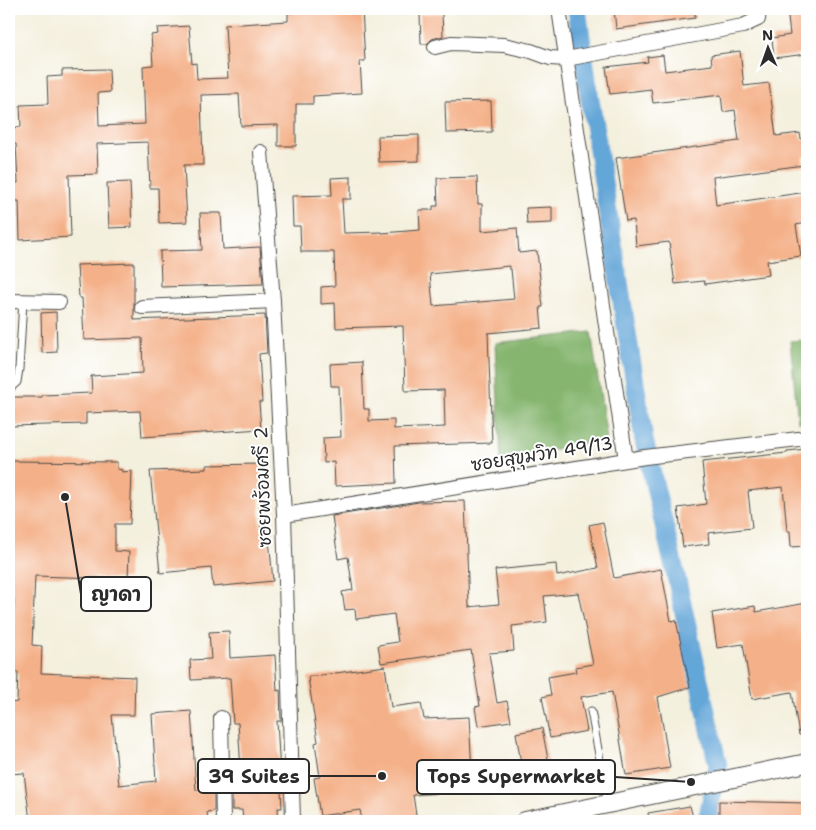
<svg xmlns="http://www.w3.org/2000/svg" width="816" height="830" viewBox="0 0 816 830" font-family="'Shantell Sans','Playpen Sans Thai',sans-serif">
<rect width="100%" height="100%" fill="#fff"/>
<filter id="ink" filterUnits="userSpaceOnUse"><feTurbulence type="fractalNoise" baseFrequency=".02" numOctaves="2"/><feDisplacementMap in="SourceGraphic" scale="10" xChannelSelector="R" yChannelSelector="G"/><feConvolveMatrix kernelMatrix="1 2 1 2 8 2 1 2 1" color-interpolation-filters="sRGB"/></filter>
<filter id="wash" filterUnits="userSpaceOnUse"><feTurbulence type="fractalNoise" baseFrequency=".0096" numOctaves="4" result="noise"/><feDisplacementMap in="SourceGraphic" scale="20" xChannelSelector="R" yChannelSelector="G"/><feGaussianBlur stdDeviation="1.12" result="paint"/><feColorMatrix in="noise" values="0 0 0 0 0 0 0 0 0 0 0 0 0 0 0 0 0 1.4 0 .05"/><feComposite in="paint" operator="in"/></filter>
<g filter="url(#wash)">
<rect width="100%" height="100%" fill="#f4f0de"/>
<!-- forest -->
<g fill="#85b56e" stroke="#58704c">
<polygon points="591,332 607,439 501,460 495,343"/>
<polygon points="807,340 807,421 798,422 790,341"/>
</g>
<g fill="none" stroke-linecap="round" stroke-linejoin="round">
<!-- canal -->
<polyline stroke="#64a6d8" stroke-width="19" points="577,9 588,87 644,440 676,576 718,766 707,821"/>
</g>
<g id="blocks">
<!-- building -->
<g fill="#f4b189" fill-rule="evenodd">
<polygon points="315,9 362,9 365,61 360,61 362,93 313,96 313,104 296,104 296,146 278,146 278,125 241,126 239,94 201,95 203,165 184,165 187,222 159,223 158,188 150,188 148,142 97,144 98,174 69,175 71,237 20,240 19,201 9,201 9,183 18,183 16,144 9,144 9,128 21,127 20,105 48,104 47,77 62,76 62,70 109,69 110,92 98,93 99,126 145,124 143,66 153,65 151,35 158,34 157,28 189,26 192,64 196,63 197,79 228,78 225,25 288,21 288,13 315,11"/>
<polygon points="614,9 695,9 695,18 616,29"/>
<polygon points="787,9 807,9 807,54 774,58 772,38 790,35"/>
<polygon points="442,13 443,36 432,39 427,44 421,44 420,14"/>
<polygon points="740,51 744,86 769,83 776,136 800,133 801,139 807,138 807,157 803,157 804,165 713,177 716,205 807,192 807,223 796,225 801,256 767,261 769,275 705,284 704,281 675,284 669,242 636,246 634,220 626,221 616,158 739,141 735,110 723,112 721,95 653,103 651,89 610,94 606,67 648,62 647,57 663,55 665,71 712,65 711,55"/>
<polygon points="491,101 492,132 446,133 445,102"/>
<polygon points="419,135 419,161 379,162 378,136"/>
<path d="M351 177V199H342L344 233 382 232V233L420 230 419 210H433V206H438L437 178 477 177 478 204H482V231L517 228 519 253 537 251 543 307H540L542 328 488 333 492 443 395 446 396 483 335 486 334 462 324 463 323 438 341 437 339 386H331L330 364 362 362 364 409H369V421L394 420V429L445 427 444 390 405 391 403 326 336 328 335 303 321 304V287L335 286 334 252H301L300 226H293L292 196 332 195 331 178ZM509 266V269H511L514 299 433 306 430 274Z"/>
<polygon points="130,182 132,227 109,228 107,183"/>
<polygon points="552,207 552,223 527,224 526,208"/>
<polygon points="200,213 221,213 223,249 260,247 263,284 161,287 160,251 202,250"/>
<polygon points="134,263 134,320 265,315 267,353 259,354 262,402 259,402 261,429 142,437 140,411 86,413 86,424 9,426 9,397 42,397 42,395 92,393 91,376 143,373 142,338 84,340 82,298 79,298 77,265"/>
<polygon points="56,312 57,352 42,353 41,313"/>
<polygon points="807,449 807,546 791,547 790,531 787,531 783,487 748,491 752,528 708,533 709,544 683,547 678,508 706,504 702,462 787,453 787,451"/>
<polygon points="9,461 117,462 117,469 122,470 122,472 132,471 130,524 115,524 115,551 129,552 128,579 35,576 32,645 42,646 41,673 135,677 134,715 112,715 119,785 156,781 152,714 191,711 196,790 214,789 214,811 207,812 208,819 180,821 30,821 24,773 9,774 9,703 17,702 18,672 12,672 14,599 9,599"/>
<polygon points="261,464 262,490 259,490 261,530 268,529 273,581 213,587 211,568 160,573 150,471 207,469 207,465"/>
<polygon points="465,501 469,607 499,604 495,570 556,564 557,576 598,568 589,525 603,522 614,578 661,569 671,621 676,620 690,687 658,697 670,768 626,775 612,692 581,697 587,731 550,738 542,697 551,695 548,677 576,672 575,667 593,664 578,593 544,596 547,622 512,626 514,651 489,653 497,703 507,701 511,721 478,726 475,707 480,706 471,650 381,663 378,645 398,642 394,614 356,619 355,609 345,610 342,592 353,590 348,557 338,559 332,516 419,502"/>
<polygon points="807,603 807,734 799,735 792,692 752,699 743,644 717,648 712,613 755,606 756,612"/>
<polygon points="229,631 230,658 275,655 277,691 280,690 281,721 277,721 282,808 278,808 279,821 243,821 242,810 232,810 232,771 241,770 238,723 233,723 230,678 191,680 190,660 211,659 209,632"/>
<polygon points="385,666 391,707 421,703 424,719 469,717 473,791 413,795 417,821 362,821 360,810 320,816 314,778 320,777 315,743 318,742 308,677"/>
<polygon points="542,728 550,770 523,775 516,733"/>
<polygon points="719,801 807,803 807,821 719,821"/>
<polygon points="690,806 694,821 649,821 648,813"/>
</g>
</g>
</g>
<g filter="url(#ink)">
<use href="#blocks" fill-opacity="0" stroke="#494946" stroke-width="1"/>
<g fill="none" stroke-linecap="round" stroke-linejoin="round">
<!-- service casing -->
<g stroke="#494946" stroke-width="9">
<g id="service">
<polyline points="9,389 17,382 19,369 23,301"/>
<polyline points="591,711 608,804"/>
</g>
</g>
<!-- minor casing -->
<g stroke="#494946" stroke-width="16">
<g id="minor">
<polyline points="559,9 626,460"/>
<polyline points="435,47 451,43 504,45 531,51 550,58 566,59 743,26 758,19 759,9"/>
<polyline points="261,152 273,301 284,515 293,821"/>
<polyline points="9,301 59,302"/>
<polyline points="142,307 273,301"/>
<polyline points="284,515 645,457 807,438"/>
<polyline points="221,718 223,821"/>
</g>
</g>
<!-- tertiary casing -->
<g stroke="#494946" stroke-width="20">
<polyline id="tertiary" points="525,821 807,763"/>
</g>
<!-- service -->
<use href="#service" stroke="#fff" stroke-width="7"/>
<!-- minor -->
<use href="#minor" stroke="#fff" stroke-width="14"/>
<!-- tertiary -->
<use href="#tertiary" stroke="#fff" stroke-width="18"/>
</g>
</g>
<g text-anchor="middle" stroke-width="4" stroke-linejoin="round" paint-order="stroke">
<!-- street labels -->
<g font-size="18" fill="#2b2b2b" stroke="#fff">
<text transform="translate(542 454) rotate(-9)" y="6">ซอยสุขุมวิท 49/13</text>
<text transform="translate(263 487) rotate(-92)" y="6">ซอยพร้อมศรี 2</text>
</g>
</g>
<!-- callouts -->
<path fill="none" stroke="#2b2b2b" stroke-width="2" d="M65 497L81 594M382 776L309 776M691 782L615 777"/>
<g fill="#2b2b2b" stroke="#fff" stroke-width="2">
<circle cx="65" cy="497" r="5"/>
<circle cx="382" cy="776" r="5"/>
<circle cx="691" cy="782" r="5"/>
</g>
<g fill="#fff" stroke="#2b2b2b" stroke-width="2">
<rect x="81" y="577" width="70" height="34" rx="5"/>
<rect x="198" y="759" width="111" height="34" rx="5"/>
<rect x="417" y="760" width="198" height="34" rx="5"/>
</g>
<g font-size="19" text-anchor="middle" font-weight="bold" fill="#2b2b2b">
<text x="116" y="601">ญาดา</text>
<text x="254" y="783">39 Suites</text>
<text x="516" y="783">Tops Supermarket</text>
</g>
<!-- margin -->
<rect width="816" height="830" fill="none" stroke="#fff" stroke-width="30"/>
<!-- north arrow -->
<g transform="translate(768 48) rotate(358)" stroke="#ffffff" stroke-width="4" paint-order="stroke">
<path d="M0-4L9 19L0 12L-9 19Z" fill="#2b2b2b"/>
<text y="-8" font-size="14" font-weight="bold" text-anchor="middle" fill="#2b2b2b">N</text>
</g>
</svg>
